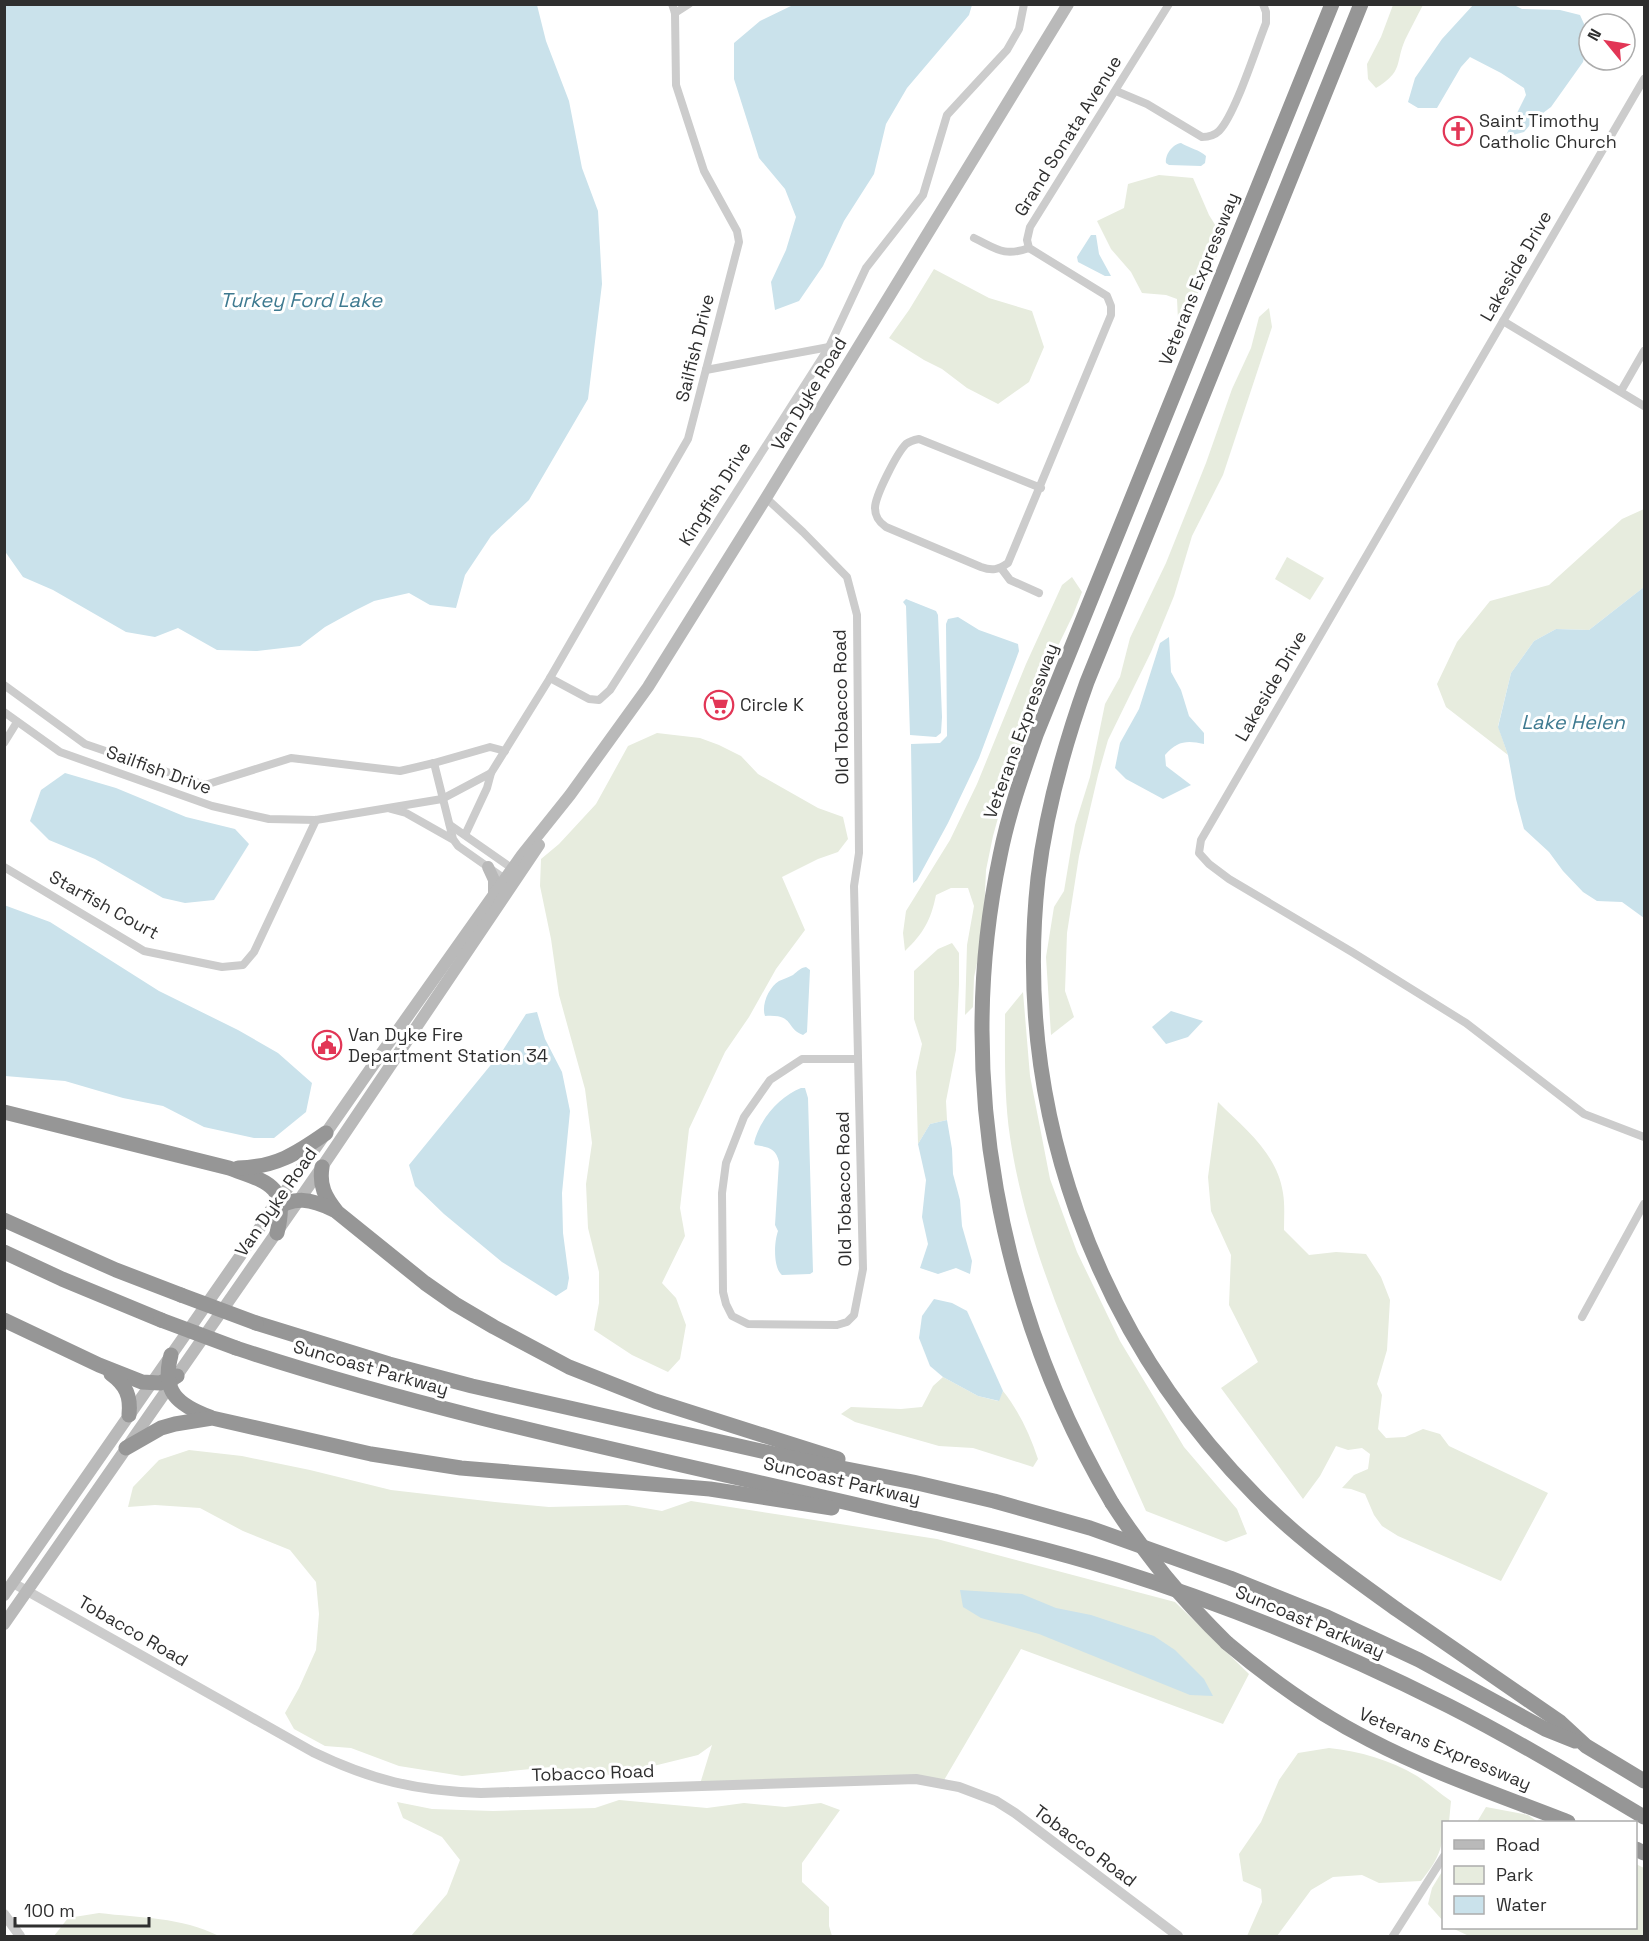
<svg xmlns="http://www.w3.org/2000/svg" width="1649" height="1941" viewBox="0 0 1649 1941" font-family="'Space Grotesk',sans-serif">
<rect width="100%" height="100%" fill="#fff"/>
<!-- green -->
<g fill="#e7ecde">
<path d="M1393 5H1423C1417 16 1411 28 1405 40 1395 63 1404 71 1376 88L1368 79 1367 64 1381 37Z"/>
<polygon points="1159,175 1193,178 1209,215 1222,236 1215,262 1207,273 1191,309 1178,320 1177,299 1166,295 1142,293 1131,272 1111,249 1097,221 1124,208 1128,184"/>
<polygon points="934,269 989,298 1032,311 1044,347 1029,382 998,404 967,388 942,369 924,360 889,338 909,310"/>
<polygon points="1269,308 1272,327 1223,475 1192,536 1174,596 1151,652 1108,740 1098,775 1079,856 1067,933 1065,991 1074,1017 1051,1035 1046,957 1054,907 1064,891 1075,825 1090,777 1105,704 1120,677 1130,638 1166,563 1206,463 1232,389 1251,348 1259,317"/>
<polygon points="1644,509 1644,587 1589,630 1556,629 1534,641 1511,673 1498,726 1508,755 1446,707 1437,684 1457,642 1490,601 1549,585 1622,519"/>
<polygon points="1287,557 1324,578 1310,600 1275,579"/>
<path d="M1072 577 1082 592 1073 615 1043 677 1026 739 1011 771 993 836 986 870 983 936 974 977 973 1007 965 1015 967 945 974 906 968 888H951L936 895C931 920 923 934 905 951L903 933 906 911 950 840 977 784 1026 664 1062 585Z"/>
<polygon points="657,733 700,738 719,745 741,756 758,774 818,808 843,817 848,839 838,852 818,859 782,877 805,930 776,969 749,1017 725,1052 689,1129 680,1208 685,1236 662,1283 676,1298 686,1325 680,1359 668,1372 632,1355 594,1330 599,1303 599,1272 588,1228 586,1184 592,1143 585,1089 559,995 551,939 540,886 541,859 559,844 596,804 628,746"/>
<polygon points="952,943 959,953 959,984 956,1050 946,1101 947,1120 930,1124 918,1144 916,1072 922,1044 914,1019 914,971 938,949"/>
<path d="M1023 992 1030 1076 1050 1179 1077 1252 1120 1341 1184 1447 1237 1509 1247 1534 1226 1542 1146 1511C1093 1390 1030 1269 1010 1137 1004 1096 1005 1055 1005 1014Z"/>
<path d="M1218 1102C1245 1129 1277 1153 1283 1193 1285 1205 1284 1218 1284 1230L1309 1255 1336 1252 1366 1254 1381 1277 1390 1300 1387 1350 1377 1384 1382 1395 1378 1429 1386 1438 1405 1437 1423 1429 1440 1434 1449 1446 1548 1493 1501 1581 1398 1536 1382 1526 1374 1515 1365 1494 1351 1489 1342 1488 1354 1475 1368 1469 1370 1454 1362 1448 1348 1450 1336 1446 1320 1476 1303 1499 1221 1388 1258 1362 1229 1305 1231 1255 1211 1211 1208 1177Z"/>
<path d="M943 1377 978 1396 998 1401 1003 1391C1019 1411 1030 1435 1038 1459L1033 1467 973 1448 939 1446 855 1422 841 1414 851 1407 901 1409 922 1407 933 1386Z"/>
<polygon points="189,1450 242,1456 310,1470 391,1490 495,1502 549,1507 627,1505 662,1511 691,1501 937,1539 1175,1602 1249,1674 1223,1724 1021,1649 940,1787 905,1781 700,1784 712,1745 698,1755 629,1772 584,1778 551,1767 462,1776 399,1766 351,1748 325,1746 294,1729 285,1713 299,1688 316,1650 319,1614 316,1582 290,1550 243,1531 200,1508 155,1505 128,1507 133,1487 159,1460"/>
<path d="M1329 1748C1360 1751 1390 1760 1417 1776 1428 1783 1439 1793 1451 1801L1449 1822H1444C1443 1849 1438 1860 1421 1881L1379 1883 1362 1875 1333 1877 1311 1890 1277 1936H1247L1262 1902 1261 1889 1243 1881 1239 1854 1261 1822 1279 1780 1298 1753Z"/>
<polygon points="619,1800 707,1808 744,1803 785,1807 821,1803 840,1810 802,1863 802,1882 829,1907 829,1926 832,1936 411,1936 447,1894 460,1860 442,1837 403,1818 397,1802 432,1809 493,1811 595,1808"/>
<polygon points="1486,1807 1528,1815 1538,1822 1477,1822"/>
<polygon points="1636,1864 1644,1868 1644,1936 1469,1936 1452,1928 1636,1928"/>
<polygon points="1443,1870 1443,1921 1428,1904 1432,1888"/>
<path d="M99 1913C140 1918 181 1917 219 1936H54L68 1918Z"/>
</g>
<!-- water -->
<g fill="#cae2eb">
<polygon points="1474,4 1514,5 1522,9 1560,10 1580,15 1589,35 1583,62 1551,107 1535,119 1524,132 1505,137 1526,95 1524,88 1501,73 1470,57 1461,67 1437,108 1418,108 1408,102 1415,78 1442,39"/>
<polygon points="4,5 537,5 546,41 569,101 582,168 598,211 602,284 588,399 529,500 491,536 465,575 456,608 430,605 409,593 374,601 354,611 325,627 300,646 257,651 217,650 178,628 155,637 126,632 53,590 23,577 4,550"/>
<polygon points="793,5 972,5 969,15 907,88 886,124 874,174 844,221 823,266 799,301 775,310 771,282 786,250 796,217 785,189 759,158 734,79 734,43 760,21"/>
<path d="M1181 143C1189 148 1200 150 1206 156L1205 163 1201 166 1169 165 1166 163C1165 154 1173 144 1181 143Z"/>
<polygon points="1091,235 1096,235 1099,254 1111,276 1105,276 1078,262 1077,257"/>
<polygon points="1644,587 1644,918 1622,902 1597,901 1583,892 1563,871 1549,852 1524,829 1516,799 1508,755 1498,727 1511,673 1534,641 1556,629 1589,630"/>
<polygon points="906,599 936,611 938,615 942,717 941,733 936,737 910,735 906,606 903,602"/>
<polygon points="958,617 979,630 1018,644 1019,651 979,758 948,823 917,880 913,883 911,744 940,743 947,736 946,624 948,619"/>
<path d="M1169 637 1171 672 1181 690 1189 716 1204 733V744C1187 740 1177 741 1165 755L1166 766 1191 785 1163 799 1126 779 1115 768 1120 743 1139 709 1160 643Z"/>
<polygon points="65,773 116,788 186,817 235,829 249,844 214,900 185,903 163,898 95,859 49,840 30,821 41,790"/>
<polygon points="4,905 50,922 159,991 238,1030 278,1053 312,1083 306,1112 274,1138 254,1138 204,1127 163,1106 123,1098 65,1081 5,1076"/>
<path d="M806 967 810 970 807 1032 803 1035C785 1028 795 1014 765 1016 761 1005 769 987 779 981 784 979 789 977 793 975 798 971 800 968 806 967Z"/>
<polygon points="1171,1011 1203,1021 1188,1037 1166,1044 1152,1027"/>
<polygon points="537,1012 545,1039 562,1072 570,1111 562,1193 563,1233 569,1278 567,1289 556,1296 502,1262 444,1214 415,1186 409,1165 503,1050 526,1014"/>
<path d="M801 1088H805L808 1098 813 1272 810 1274 782 1275C773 1268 774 1242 778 1231L775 1225 779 1162C776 1148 768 1147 755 1145L754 1143C759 1120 780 1096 801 1088Z"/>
<polygon points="947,1120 952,1149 953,1174 960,1200 962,1226 972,1261 970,1274 956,1268 938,1274 920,1268 928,1244 922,1217 926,1180 918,1144 930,1124"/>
<polygon points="934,1299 952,1303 967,1311 1003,1391 999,1401 978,1396 943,1377 930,1366 919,1338 922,1316"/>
<polygon points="960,1590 1022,1594 1056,1608 1091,1615 1154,1636 1175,1650 1204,1679 1213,1696 1190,1695 1039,1634 981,1618 963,1607"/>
</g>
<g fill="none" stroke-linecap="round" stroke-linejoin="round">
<!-- minor -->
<g stroke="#ccc" stroke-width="8">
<polyline points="675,13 689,4"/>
<polyline points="1644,79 1201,840 1199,853 1209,864 1229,879 1352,952 1466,1023 1584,1114 1644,1137"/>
<path d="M1116 91 1147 104 1202 137C1208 137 1215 135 1219 131 1235 115 1256 48 1266 23V12L1263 4"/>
<path d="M974 238C997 249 1004 257 1029 248"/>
<polyline points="1503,321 1644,406"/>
<polyline points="706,370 829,347"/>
<polyline points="1621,391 1644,351"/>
<path d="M1041 488 919 439C914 440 910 441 906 444 897 453 875 496 875 508 875 517 879 522 886 527L981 567C992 571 998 570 1008 563L1111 315V306L1107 296 1029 248 1027 240 1030 227 1169 4"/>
<polyline points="766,498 803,532 847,577 857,615 859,853 854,886 863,1269 854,1315 847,1322 837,1325 748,1324 732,1316 726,1304 723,1292 722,1193 726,1163 744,1117 770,1080 802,1059 858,1059"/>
<polyline points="1001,568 1010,580 1039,593"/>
<polyline points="550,678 589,699 599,700 610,690 829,347 866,268 923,195 947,115 1007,50 1019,29 1024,4"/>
<polyline points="4,685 85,744 205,785 291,758 400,771 434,763 490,747 505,751"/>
<polyline points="4,712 60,752 212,806 269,819 316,820 442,799 491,773 550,678 688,439 739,242 737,231 704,171 676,85 675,13 672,4"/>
<polyline points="4,743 17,722"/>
<polyline points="434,763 453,839 458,846 505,879 510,880"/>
<polyline points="391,809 406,813 452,839"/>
<polyline points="450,825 513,869 514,873"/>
<polyline points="465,835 487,788 491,773"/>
<polyline points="4,867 144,951 222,967 243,965 254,952 316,820"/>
<polyline points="1582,1317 1644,1204"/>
<polyline points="1393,1936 1444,1856"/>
</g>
<!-- tertiary -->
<g stroke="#ccc" stroke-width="10">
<path d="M13 1583 313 1752C371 1780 416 1791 481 1793L916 1779 959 1787 996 1801 1015 1813 1178 1936"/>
<polyline points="4,1914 20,1936"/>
</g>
<!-- secondary -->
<g stroke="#b9b9b9" stroke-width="12">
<polyline points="488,867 494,880 494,895"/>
<polyline points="4,1595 376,1061 522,855 570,795 648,687 766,498 1068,4"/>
<polyline points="4,1624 322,1167 539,845"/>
</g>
<!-- motorway -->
<g stroke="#969696" stroke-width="15">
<path d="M1361 4 1087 682C1064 746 1046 811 1038 878 1013 1108 1094 1333 1256 1496 1299 1540 1349 1575 1399 1611 1452 1648 1506 1685 1560 1722L1586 1746 1644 1781"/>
<path d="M4 1112 229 1168C268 1182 289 1185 277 1233"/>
<path d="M322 1167C319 1186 325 1197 337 1212L425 1283 455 1304 494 1327 569 1367 655 1401 838 1459"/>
<path d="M238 1168C276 1167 296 1154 326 1133"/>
<path d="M272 1211C295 1195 311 1199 334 1210"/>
<polyline points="4,1220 116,1270 181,1295"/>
<polyline points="4,1252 62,1279 161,1320"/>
<polyline points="4,1320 99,1365 142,1382 160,1383 177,1376"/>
<polyline points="256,1323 389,1364 472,1386 801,1460 913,1482 994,1501 1090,1528 1230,1578 1327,1617 1419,1660 1545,1729 1575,1741"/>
<path d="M236 1348C448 1418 667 1460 883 1511 961 1529 1039 1546 1116 1570 1230 1606 1342 1652 1449 1706 1516 1740 1580 1779 1644 1817"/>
<path d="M171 1355C161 1392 178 1405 210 1417"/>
<path d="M111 1374C126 1385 131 1396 129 1415"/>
<polyline points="126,1448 161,1428 175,1424 212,1418 371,1454 461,1468 710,1489 832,1508"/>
<path d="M1112 1503C999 1312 954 1074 1000 856 1008 815 1022 775 1036 735L1332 4"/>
<path d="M1227 1643C1271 1680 1318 1714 1370 1740 1433 1773 1502 1796 1568 1822"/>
<polyline points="1636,1849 1644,1853"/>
</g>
<!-- motorway-bridge -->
<g stroke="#969696" stroke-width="15">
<polyline points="181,1295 256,1323"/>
<polyline points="161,1320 236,1348"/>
<path d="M1112 1503C1147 1557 1181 1598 1227 1643"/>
</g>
</g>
<!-- icons -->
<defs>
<g id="church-ring" transform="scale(1.5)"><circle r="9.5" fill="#fff" stroke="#e23656" stroke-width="1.5"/><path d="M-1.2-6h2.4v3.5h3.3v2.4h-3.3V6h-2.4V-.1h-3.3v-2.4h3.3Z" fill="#e23656"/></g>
<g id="supermarket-ring" transform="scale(1.5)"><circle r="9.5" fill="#fff" stroke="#e23656" stroke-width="1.5"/><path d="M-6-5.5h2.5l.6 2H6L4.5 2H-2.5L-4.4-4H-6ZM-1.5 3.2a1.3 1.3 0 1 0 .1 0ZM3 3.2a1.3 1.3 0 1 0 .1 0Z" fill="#e23656"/></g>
<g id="civic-ring" transform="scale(1.5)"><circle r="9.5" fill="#fff" stroke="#e23656" stroke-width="1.5"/><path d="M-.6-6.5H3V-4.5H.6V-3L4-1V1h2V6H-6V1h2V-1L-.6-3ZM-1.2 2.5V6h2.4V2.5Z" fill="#e23656"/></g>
</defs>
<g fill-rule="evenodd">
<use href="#church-ring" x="1458" y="131"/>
<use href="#supermarket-ring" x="719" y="705"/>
<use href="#civic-ring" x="327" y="1045"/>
</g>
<g text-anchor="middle" stroke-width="6" stroke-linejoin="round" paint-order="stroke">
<!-- poi labels -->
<g font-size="18" fill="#2f2f2f" stroke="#fff" text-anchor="start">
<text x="1479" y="127">Saint Timothy<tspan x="1479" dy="21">Catholic Church</tspan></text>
<text x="740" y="711">Circle K</text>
<text x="348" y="1041">Van Dyke Fire<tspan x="348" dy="21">Department Station 34</tspan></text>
</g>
<!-- street labels -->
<g font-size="18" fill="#2f2f2f" stroke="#fff">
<text transform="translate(1068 136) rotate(-58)" y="6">Grand Sonata Avenue</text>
<text transform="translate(1516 266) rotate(-60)" y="6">Lakeside Drive</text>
<text transform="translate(1199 279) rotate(-68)" y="6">Veterans Expressway</text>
<text transform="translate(695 348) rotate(-76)" y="6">Sailfish Drive</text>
<text transform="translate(809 394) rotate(-59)" y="6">Van Dyke Road</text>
<text transform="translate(715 494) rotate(-58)" y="6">Kingfish Drive</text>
<text transform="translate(1271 686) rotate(-60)" y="6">Lakeside Drive</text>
<text transform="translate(841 707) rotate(-91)" y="6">Old Tobacco Road</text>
<text transform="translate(1021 731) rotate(-70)" y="6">Veterans Expressway</text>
<text transform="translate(159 770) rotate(20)" y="6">Sailfish Drive</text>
<text transform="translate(104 905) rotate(29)" y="6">Starfish Court</text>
<text transform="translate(844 1189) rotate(-91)" y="6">Old Tobacco Road</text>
<text transform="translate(276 1202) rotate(-55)" y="6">Van Dyke Road</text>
<text transform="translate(371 1368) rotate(16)" y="6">Suncoast Parkway</text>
<text transform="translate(842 1481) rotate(13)" y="6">Suncoast Parkway</text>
<text transform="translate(1310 1622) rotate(23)" y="6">Suncoast Parkway</text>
<text transform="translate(133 1631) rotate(30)" y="6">Tobacco Road</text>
<text transform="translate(1445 1749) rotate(23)" y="6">Veterans Expressway</text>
<text transform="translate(593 1773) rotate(-2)" y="6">Tobacco Road</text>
<text transform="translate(1085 1846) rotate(37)" y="6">Tobacco Road</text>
</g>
<!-- water labels -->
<g font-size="20" font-style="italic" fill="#3e7a90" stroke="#fff">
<text x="301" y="307">Turkey Ford Lake</text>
<text x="1573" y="729">Lake Helen</text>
</g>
</g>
<!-- border -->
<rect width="1649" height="1941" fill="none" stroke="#2f2f2f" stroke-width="12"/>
<!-- legend -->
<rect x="1442" y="1821" width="195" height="108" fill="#ffffff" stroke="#acacac" stroke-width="1.5"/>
<rect x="1454" y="1840" width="30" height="9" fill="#b9b9b9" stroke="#acacac" stroke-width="1.5"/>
<text x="1496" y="1851" font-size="18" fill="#2f2f2f">Road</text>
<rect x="1454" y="1866" width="30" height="18" fill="#e7ecde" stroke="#acacac" stroke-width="1.5"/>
<text x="1496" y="1881" font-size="18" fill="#2f2f2f">Park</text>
<rect x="1454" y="1896" width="30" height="18" fill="#cae2eb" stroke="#acacac" stroke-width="1.5"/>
<text x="1496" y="1911" font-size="18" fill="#2f2f2f">Water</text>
<!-- north arrow -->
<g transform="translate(1607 42) rotate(300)"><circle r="28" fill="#ffffff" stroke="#acacac" stroke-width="1.5"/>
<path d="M0-4.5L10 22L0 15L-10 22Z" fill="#e23656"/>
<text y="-9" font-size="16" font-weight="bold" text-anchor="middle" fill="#2f2f2f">N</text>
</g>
<!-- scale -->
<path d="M15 1917v9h134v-9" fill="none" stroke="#2f2f2f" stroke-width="3"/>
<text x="24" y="1917" font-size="18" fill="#2f2f2f" stroke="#ffffff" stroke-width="4.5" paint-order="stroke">100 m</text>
</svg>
